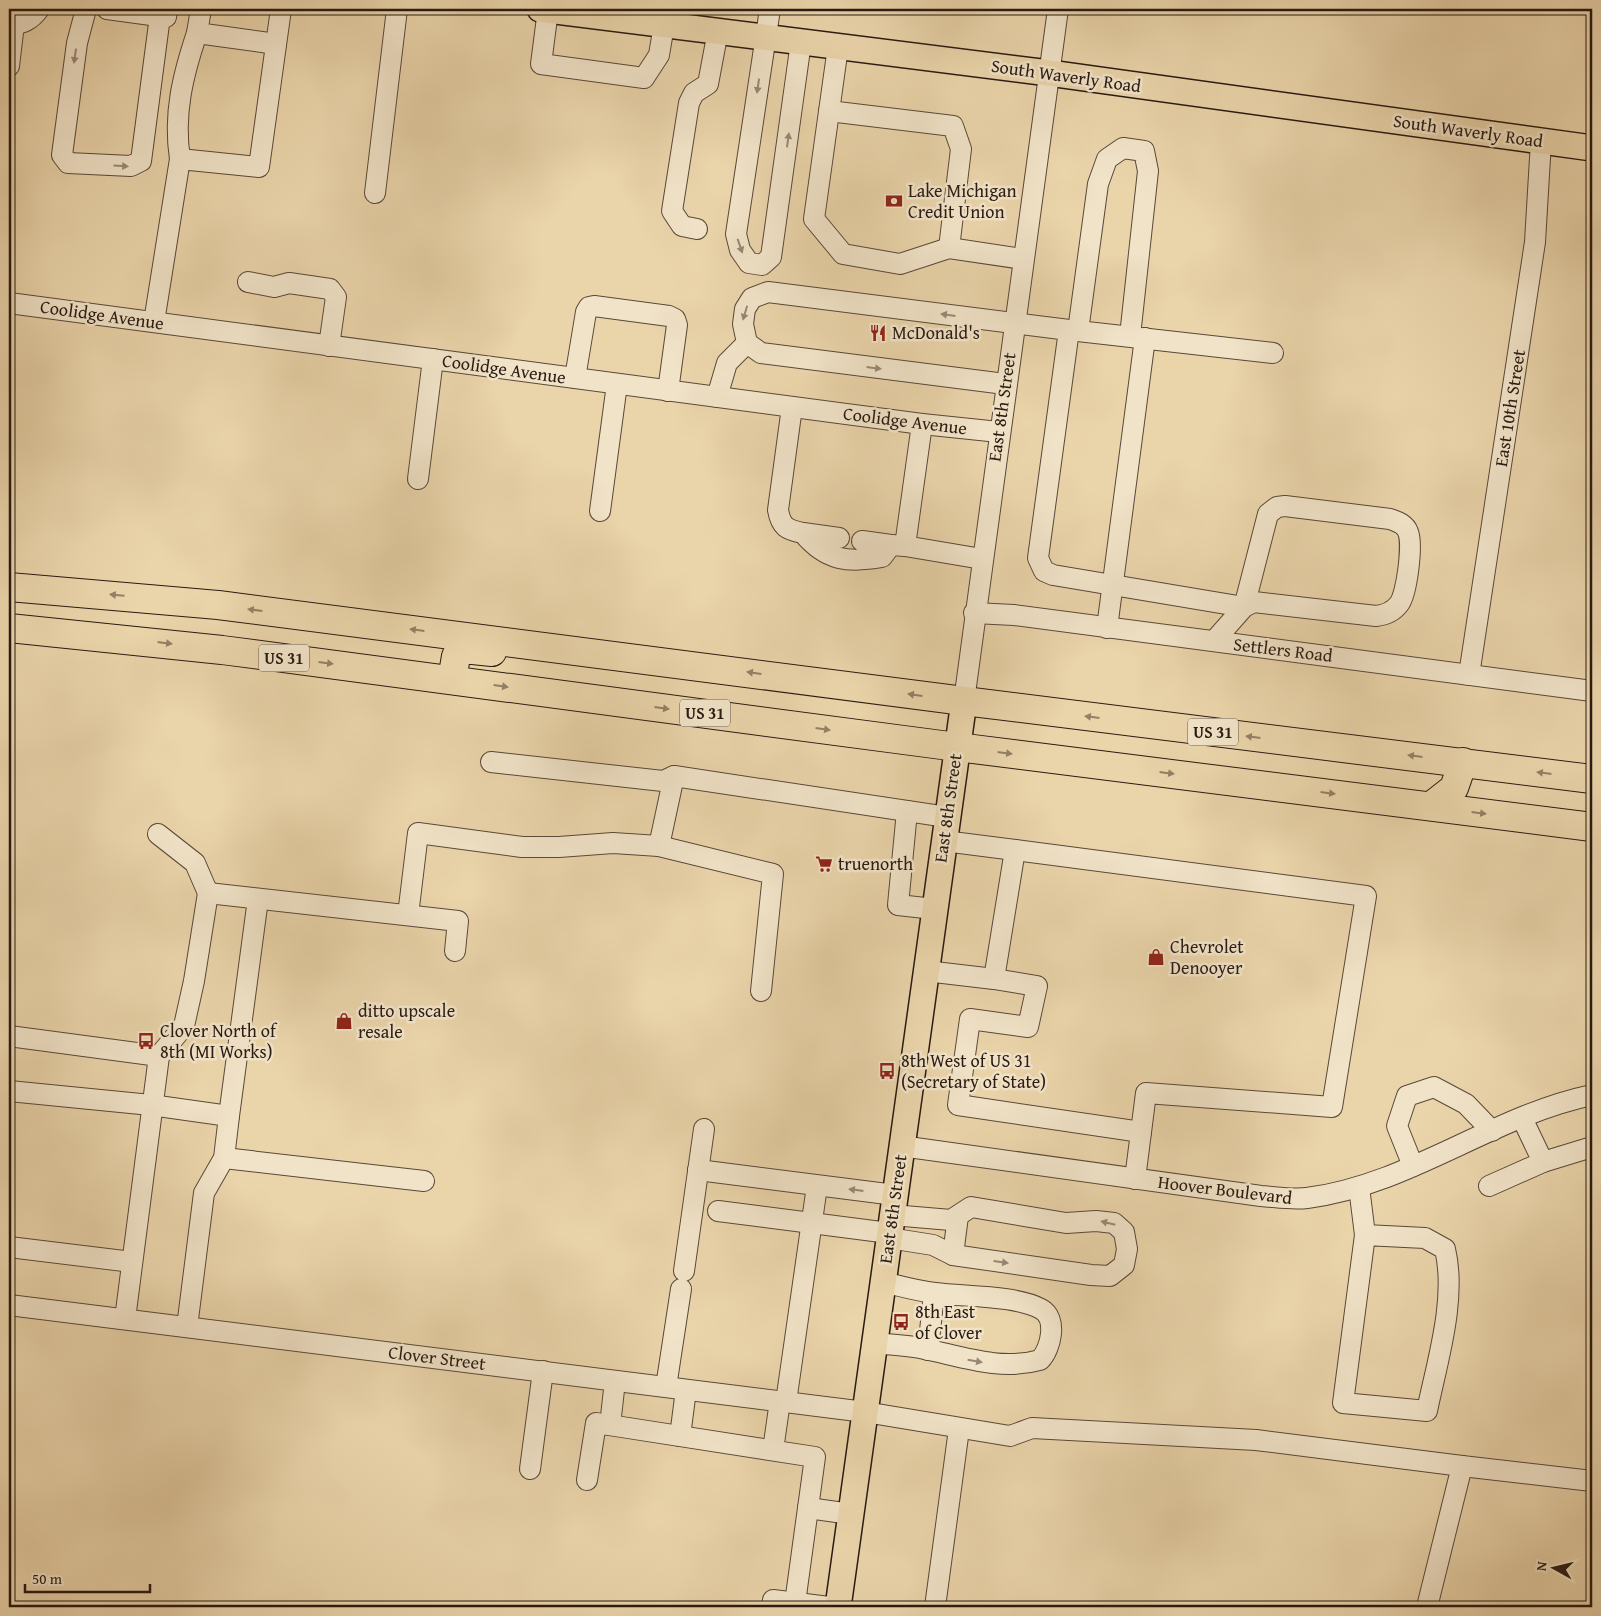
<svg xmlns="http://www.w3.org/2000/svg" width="1601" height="1616" viewBox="0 0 1601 1616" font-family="'Gentium Book Plus',serif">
<rect width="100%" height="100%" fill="#ead4aa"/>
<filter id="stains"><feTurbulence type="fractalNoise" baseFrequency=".004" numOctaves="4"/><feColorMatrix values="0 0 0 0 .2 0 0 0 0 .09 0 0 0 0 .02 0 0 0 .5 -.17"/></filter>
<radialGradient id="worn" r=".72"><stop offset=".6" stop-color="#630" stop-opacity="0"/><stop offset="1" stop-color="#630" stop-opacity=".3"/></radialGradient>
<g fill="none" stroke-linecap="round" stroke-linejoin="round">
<!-- minor casing -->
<g stroke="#594838" stroke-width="22">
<g id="minor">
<polyline points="86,9 77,43 62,155 68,163 131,166 141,161 160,16"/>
<polyline points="107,9 166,17 167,11"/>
<polyline points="201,9 197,33 276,44"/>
<polyline points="770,9 736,234 740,250 749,263 762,265 771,257 801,42"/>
<polyline points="548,10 541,64 644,78 659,55 664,25"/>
<path d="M9 23C21 26 32 19 39 9"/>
<polyline points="838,47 814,219 843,254 900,264 949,248 1023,259"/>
<polyline points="9,66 14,24"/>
<polyline points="829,111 953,126 961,149 949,248"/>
<path d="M180 159C173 114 183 75 197 33"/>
<polyline points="375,193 397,9"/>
<polyline points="697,229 682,226 672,211 689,103 694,93 708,84 718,31"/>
<polyline points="248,282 274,287 289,283 330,289 336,297 329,346"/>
<polyline points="9,303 922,424 999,432"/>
<polyline points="154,322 180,159 259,167 281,9"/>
<polyline points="1069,330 1273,353"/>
<polyline points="1078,331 1098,184 1107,159 1123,148 1144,151 1148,171 1130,336"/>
<polyline points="575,378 586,312 589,307 594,306 669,316 675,319 677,325 668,391"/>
<path d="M1005 384 761 353 747 343 743 324 745 309 752 298 768 292 1069 330 1038 558 1044 571 1053 575 1244 607 1268 514 1277 507 1285 506 1390 519C1398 522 1405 524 1408 532 1413 544 1407 594 1399 604 1393 612 1385 615 1376 616L1254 602 1244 607 1214 641"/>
<polyline points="717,397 727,363 747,343"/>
<path d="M792 407 778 510C781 527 787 530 803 533 826 561 848 563 882 557L891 545 905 546"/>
<polyline points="922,424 905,546 982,559"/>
<polyline points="418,479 433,359"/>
<polyline points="600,511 617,384"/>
<polyline points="803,533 839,538"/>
<polyline points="862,541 891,545"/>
<polyline points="974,613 1014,615 1592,691"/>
<polyline points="1107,628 1145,338"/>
<polyline points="1469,675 1535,242 1541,141"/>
<polyline points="964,701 1058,9"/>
<polyline points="491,762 663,781 674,776 947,817"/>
<polyline points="907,811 898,905 934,909"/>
<polyline points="158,834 195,863 208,893 194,981 184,1026 159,1056"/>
<polyline points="944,841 1015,850"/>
<polyline points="659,846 674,776"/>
<polyline points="208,893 458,921 455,951"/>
<polyline points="408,915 418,833 522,847 559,847 613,843 659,846 773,874 761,991"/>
<polyline points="926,971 994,979 1015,850 1366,896 1332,1107 1146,1093 1135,1179"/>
<polyline points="994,979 1037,986 1028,1027 970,1019 958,1105 1141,1132"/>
<polyline points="9,1036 159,1056 125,1319"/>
<polyline points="9,1091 151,1105 229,1116 224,1158 204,1193 187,1327"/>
<polyline points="229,1116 258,899"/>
<path d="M901 1146 1261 1196C1276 1197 1292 1200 1307 1198 1409 1185 1492 1116 1592 1095"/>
<polyline points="224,1158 424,1181"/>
<polyline points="1543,1162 1592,1147"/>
<polyline points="1413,1166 1397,1126 1407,1096 1434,1087 1466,1104 1492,1131"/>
<polyline points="698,1170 895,1195"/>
<polyline points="1489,1186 1543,1162 1522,1118"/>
<path d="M1359 1187 1365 1235 1343 1403 1427 1411C1437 1362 1457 1299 1445 1249L1425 1238 1365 1235"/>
<polyline points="718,1211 889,1233"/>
<polyline points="889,1238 933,1245 953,1255 1091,1275 1110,1276 1124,1265 1127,1249 1124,1232 1114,1223 1096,1221 1066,1223 971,1207 951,1220 892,1215"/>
<polyline points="9,1247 132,1262"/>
<polyline points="953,1255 958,1216"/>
<polyline points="684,1271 704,1129"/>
<polyline points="9,1305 865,1412 1010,1436 1032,1428 1256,1440 1462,1466 1427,1607"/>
<path d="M874 1343C891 1345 908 1345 925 1349 963 1357 1001 1371 1040 1360 1051 1349 1058 1318 1041 1309 1015 1295 965 1297 935 1293 917 1291 900 1286 883 1282"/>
<polyline points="928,1350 934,1293"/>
<polyline points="666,1387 681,1289"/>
<polyline points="786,1402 817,1186"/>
<polyline points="610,1425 615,1381"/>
<polyline points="680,1436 686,1390"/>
<polyline points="773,1450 780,1401"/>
<polyline points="1462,1466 1592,1481"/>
<polyline points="530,1469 543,1371"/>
<polyline points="587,1480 596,1423 815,1457 795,1603"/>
<polyline points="808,1508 851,1514"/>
<polyline points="772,1607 773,1600 829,1607"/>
<polyline points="935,1607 959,1429"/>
</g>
</g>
<!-- major casing -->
<g stroke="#291a12" stroke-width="28">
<g id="major">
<polyline points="540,9 1049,73 1592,148"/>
<polyline points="838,1607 964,701"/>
</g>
</g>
<!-- highway casing -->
<g stroke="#291a12" stroke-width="30">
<g id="highway">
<polyline points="9,587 218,605 964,701 1592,779"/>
<polyline points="9,628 222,650 957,747 1592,827"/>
<polyline points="452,680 456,656 463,649 492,652"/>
<polyline points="1431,806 1454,788 1463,762"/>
</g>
</g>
<!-- minor -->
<use href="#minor" stroke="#f1e3c8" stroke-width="20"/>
<!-- major -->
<use href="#major" stroke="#ead4aa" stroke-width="25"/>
<!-- highway -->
<use href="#highway" stroke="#ead4aa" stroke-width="28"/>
</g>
<!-- one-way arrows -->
<defs><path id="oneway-solid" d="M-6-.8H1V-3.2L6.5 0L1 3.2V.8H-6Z" transform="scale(1.25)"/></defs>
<g fill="#978976">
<use href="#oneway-solid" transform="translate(75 56) rotate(98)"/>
<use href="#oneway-solid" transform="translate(758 86) rotate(98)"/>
<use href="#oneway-solid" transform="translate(788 140) rotate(-82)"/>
<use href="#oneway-solid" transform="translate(121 166) rotate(3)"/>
<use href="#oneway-solid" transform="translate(740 246) rotate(71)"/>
<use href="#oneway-solid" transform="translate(745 313) rotate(107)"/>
<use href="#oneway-solid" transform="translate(948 315) rotate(-172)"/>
<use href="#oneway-solid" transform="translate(874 368) rotate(7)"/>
<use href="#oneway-solid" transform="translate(856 1190) rotate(-173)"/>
<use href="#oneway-solid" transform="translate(1108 1223) rotate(-166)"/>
<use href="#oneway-solid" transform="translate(1001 1262) rotate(8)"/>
<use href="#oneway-solid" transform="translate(975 1361) rotate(10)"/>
</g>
<g fill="#938066">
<use href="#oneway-solid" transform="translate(117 595) rotate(-175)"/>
<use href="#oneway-solid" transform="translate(255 610) rotate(-173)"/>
<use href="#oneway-solid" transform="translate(417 630) rotate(-173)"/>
<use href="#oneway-solid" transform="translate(165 643) rotate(7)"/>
<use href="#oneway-solid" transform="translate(326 663) rotate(7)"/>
<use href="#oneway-solid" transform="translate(754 673) rotate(-172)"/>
<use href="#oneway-solid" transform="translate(501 686) rotate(8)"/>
<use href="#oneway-solid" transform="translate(915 695) rotate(-172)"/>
<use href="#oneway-solid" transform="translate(662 708) rotate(8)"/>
<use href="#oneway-solid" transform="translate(1092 717) rotate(-173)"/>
<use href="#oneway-solid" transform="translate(823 729) rotate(8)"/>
<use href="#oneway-solid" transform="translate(1253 737) rotate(-173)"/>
<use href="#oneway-solid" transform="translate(1005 753) rotate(7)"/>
<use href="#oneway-solid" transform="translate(1415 756) rotate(-173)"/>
<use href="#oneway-solid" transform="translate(1167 773) rotate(7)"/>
<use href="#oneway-solid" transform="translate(1544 773) rotate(-173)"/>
<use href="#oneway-solid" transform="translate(1328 793) rotate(7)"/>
<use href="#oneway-solid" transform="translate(1479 813) rotate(7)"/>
</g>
<!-- icons -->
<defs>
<g id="bank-bare" transform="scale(1.35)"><path d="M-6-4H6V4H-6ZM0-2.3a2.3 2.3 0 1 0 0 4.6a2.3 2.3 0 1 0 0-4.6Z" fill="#8f2418" stroke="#f1e3c8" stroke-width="2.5" paint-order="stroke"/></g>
<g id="restaurant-bare" transform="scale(1.35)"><path d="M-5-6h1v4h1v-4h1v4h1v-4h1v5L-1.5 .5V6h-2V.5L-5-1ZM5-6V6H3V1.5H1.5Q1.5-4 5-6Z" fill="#8f2418" stroke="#f1e3c8" stroke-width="2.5" paint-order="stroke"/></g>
<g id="supermarket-bare" transform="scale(1.35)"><path d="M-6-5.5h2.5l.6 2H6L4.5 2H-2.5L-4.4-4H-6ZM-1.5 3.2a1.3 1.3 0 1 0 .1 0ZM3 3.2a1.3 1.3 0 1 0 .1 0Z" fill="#8f2418" stroke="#f1e3c8" stroke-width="2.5" paint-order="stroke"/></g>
<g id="shop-bare" transform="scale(1.35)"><path d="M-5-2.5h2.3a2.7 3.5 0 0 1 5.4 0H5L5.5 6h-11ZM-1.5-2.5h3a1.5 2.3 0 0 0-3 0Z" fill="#8f2418" stroke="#f1e3c8" stroke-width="2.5" paint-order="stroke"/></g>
<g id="bus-bare" transform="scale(1.35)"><path d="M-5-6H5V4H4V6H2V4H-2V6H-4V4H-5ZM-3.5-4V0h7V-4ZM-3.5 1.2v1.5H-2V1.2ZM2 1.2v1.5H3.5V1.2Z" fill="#8f2418" stroke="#f1e3c8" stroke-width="2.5" paint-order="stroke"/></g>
</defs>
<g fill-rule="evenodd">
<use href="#bank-bare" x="894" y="201"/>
<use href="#restaurant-bare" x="878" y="333"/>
<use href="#supermarket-bare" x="824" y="864"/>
<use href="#shop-bare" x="1156" y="957"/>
<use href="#shop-bare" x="344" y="1021"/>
<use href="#bus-bare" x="146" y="1041"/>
<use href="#bus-bare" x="887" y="1071"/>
<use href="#bus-bare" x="901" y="1322"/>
</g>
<g text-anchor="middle" stroke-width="5" stroke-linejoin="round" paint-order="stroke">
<!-- shield labels -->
<g fill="#f1e3c8" stroke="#655649" stroke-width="1">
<rect x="259" y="644.5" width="50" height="27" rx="4"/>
<rect x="680" y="699.5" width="50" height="27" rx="4"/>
<rect x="1188" y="718.5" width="50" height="27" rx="4"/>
</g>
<g font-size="16" font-weight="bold" fill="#291a12">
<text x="284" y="664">US 31</text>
<text x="705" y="719">US 31</text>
<text x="1213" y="738">US 31</text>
</g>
<!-- street labels -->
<g font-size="18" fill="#291a12" stroke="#f1e3c8">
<text transform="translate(1066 76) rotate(8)" y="6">South Waverly Road</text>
<text transform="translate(1468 131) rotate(8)" y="6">South Waverly Road</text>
<text transform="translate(102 315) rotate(8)" y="6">Coolidge Avenue</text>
<text transform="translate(504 369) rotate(8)" y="6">Coolidge Avenue</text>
<text transform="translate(1002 407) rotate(-82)" y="6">East 8th Street</text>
<text transform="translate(1510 408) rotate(-81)" y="6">East 10th Street</text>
<text transform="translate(905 421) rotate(7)" y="6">Coolidge Avenue</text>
<text transform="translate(1283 650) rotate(7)" y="6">Settlers Road</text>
<text transform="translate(948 808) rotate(-82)" y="6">East 8th Street</text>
<text transform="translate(1225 1190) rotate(7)" y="6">Hoover Boulevard</text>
<text transform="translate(893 1209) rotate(-82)" y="6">East 8th Street</text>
<text transform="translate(437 1358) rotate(7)" y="6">Clover Street</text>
</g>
<!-- poi labels -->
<g font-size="18" fill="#291a12" stroke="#f1e3c8" text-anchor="start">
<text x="908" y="197">Lake Michigan<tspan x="908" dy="21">Credit Union</tspan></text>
<text x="892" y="339">McDonald's</text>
<text x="838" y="870">truenorth</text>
<text x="1170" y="953">Chevrolet<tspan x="1170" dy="21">Denooyer</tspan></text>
<text x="358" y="1017">ditto upscale<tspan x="358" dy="21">resale</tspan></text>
<text x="160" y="1037">Clover North of<tspan x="160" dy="21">8th (MI Works)</tspan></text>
<text x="901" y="1067">8th West of US 31<tspan x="901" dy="21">(Secretary of State)</tspan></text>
<text x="915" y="1318">8th East<tspan x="915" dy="21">of Clover</tspan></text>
</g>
</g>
<!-- margin -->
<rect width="1601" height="1616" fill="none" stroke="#ead4aa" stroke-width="30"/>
<rect x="10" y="10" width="1581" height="1596" fill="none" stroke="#291a12" stroke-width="2.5"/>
<rect x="15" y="15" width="1571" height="1586" fill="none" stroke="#291a12"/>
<!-- north arrow -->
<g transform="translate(1554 1568) rotate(278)" stroke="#f1e3c8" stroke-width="4" paint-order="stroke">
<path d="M0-4L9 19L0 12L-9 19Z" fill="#291a12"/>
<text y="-8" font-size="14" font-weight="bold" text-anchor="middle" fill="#291a12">N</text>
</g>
<!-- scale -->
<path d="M25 1584v8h125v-8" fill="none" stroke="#291a12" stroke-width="2.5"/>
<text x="32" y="1584" font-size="15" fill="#291a12" stroke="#f1e3c8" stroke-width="4" paint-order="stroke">50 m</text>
<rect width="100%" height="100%" filter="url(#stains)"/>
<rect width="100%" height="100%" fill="url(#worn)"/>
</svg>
